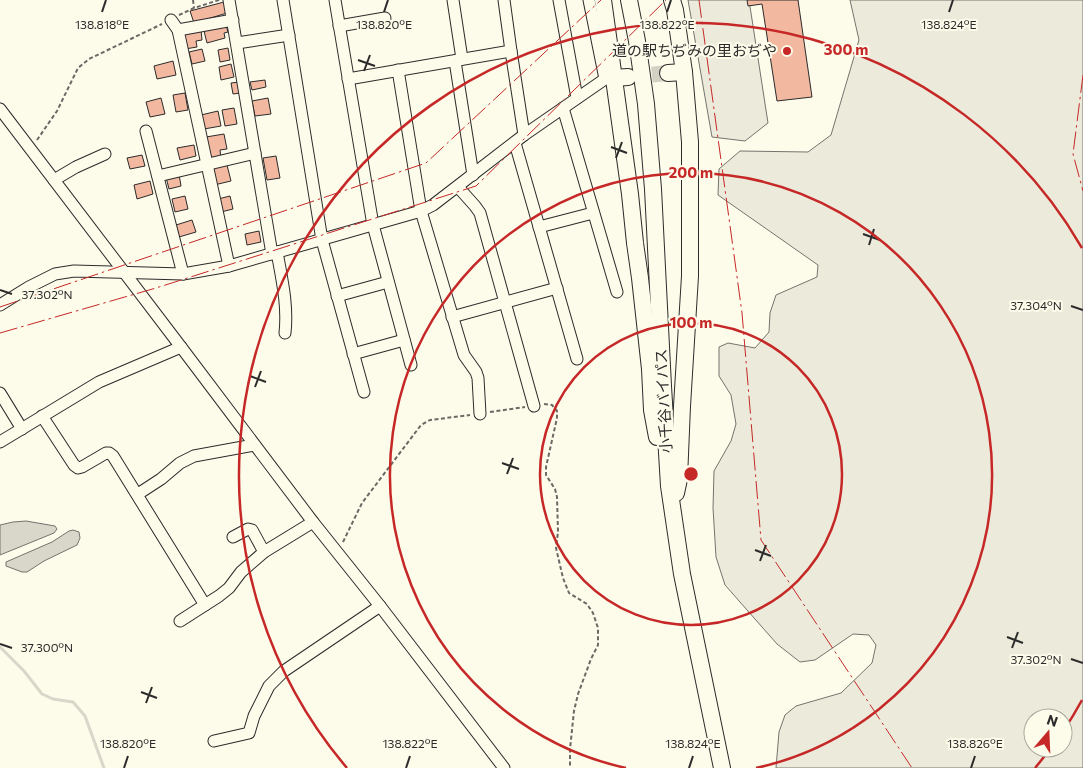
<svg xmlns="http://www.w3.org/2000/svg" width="1083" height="768" viewBox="0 0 1083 768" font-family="Commissioner,'Noto Sans JP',sans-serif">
<rect width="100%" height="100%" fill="#fdfbea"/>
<!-- green -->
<path fill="#ecebdb" stroke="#74746e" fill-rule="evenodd" d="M850 0H1083V768H776L779 732 785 715 796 706 841 693 872 663 876 645 869 635 853 634 815 660 800 662 777 644 725 585 716 557 713 508 714 471 731 441 736 424 731 395 719 376V347L728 343 755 348 769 332 770 313 776 295 817 277 818 265 718 195 719 169 740 151 808 152 831 135 859 40ZM1033 718H1063V748H1033Z"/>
<!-- parking -->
<polygon fill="#eceadb" stroke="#74746e" points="688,0 749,0 768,123 745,141 712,137"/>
<!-- water -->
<g fill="#d8d7c9" stroke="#74746e">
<polygon points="26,521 55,526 57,529 54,533 0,555 0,525 13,522"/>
<polygon points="73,530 79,532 80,538 77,545 44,561 27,572 22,572 6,566 6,562 52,542 69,531"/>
</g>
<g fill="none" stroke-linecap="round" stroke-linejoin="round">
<!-- stream -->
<polyline stroke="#d8d7c9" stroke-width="3" points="0,647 24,671 42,694 53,699 73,702 85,716 104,768"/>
</g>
<!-- building -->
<g fill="#f2b8a0" stroke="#2b2b2b">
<polygon points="747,0 798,0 812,97 777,101 762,4 748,6"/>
<polygon points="224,2 227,13 194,23 190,11"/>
<polygon points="226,25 228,32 224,33 225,38 207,43 204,31"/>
<polygon points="201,30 202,40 196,41 197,47 185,49 182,33"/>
<polygon points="228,48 230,60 220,62 218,50"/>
<polygon points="202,49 205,61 192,64 189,52"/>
<polygon points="173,61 176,75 157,79 154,66"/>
<polygon points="231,64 234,77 221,80 219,67"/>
<polygon points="265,80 266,87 252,90 250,82"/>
<polygon points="239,82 240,93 233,94 231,83"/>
<polygon points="185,93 188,110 176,112 173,95"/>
<polygon points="161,98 165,114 150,117 146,102"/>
<polygon points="268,98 271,114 255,116 252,101"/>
<polygon points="234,108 237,124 225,126 222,110"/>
<polygon points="218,111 221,126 204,129 201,115"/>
<polygon points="224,134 227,149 220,150 221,158 211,160 206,137"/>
<polygon points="194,145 196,156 180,160 177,148"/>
<polygon points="142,155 145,166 130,169 127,158"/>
<polygon points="276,156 280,178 267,180 263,158"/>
<polygon points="227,165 231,181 214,185 211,168"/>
<polygon points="179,174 181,186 169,189 166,177"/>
<polygon points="150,181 153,194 137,199 134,185"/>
<polygon points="185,196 188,209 175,212 172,199"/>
<polygon points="230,196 233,209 221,212 218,199"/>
<polygon points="192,220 196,232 179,237 176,225"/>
<polygon points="259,231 261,242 247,245 245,234"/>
</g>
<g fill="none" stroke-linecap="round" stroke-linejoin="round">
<!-- highway-tunnel -->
<polyline stroke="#d3d1c4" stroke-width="16" stroke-dasharray="16 8" stroke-linecap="butt" points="628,77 668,73"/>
<!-- minor casing -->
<g stroke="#2b2b2b" stroke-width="13">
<g id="minor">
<polyline points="229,0 272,254"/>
<polyline points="283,0 322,240 364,392"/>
<polyline points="335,0 373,225 411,365"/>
<polyline points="453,0 462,59"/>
<polyline points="504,0 511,51 524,135"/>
<polyline points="559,0 577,98"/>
<polyline points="589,0 605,79"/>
<polyline points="171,20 178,30 229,266"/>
<polyline points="339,26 385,18"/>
<polyline points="178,30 233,20"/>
<polyline points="237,43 289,35"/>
<polyline points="455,61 473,175"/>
<polyline points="398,70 421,211 464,355 476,372 478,378 480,414"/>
<polyline points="348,79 511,51"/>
<polyline points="563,108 617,292"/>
<polyline points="0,109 181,347 313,522 380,606 504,768"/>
<polyline points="146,131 183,274"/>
<polyline points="515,143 577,359"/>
<polyline points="158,176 255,153"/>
<polyline points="54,180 76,167 105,154"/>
<polyline points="458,187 475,206 480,213 534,406"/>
<polyline points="539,227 593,213"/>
<path d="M277 252C282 280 288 305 285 333"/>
<polyline points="337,296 388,282"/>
<polyline points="0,305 29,287 55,274 74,271 183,274 229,266 421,211 433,205 524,135 605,79 613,78"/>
<polyline points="452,317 557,288"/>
<polyline points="353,354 404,340"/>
<polyline points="0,393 22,429"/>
<polyline points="42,416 74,465 78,468 82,467 106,453 109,453 113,456 205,605"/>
<polyline points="0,442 99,382 181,347"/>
<polyline points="138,494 161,479 180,463 194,456 254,445"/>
<polyline points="233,537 248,529 252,530 264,552"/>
<polyline points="180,621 219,596 229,588 241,572 264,552 313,522"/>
<polyline points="214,741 249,733 254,716 269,686 284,671 380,606"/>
</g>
</g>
<!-- highway casing -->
<g stroke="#2b2b2b" stroke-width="18">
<g id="highway">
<polyline points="603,0 630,194 635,243 640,278 650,369 652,410 657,437"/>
<polyline points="629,0 637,41 646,104 653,189 663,386 669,486 682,574 722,768"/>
<polyline points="672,0 675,10 684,72 690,142 690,276 682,406 679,479 676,493"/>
<polyline points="668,73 684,72"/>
<polyline points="613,78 628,77"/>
</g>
</g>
<!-- path -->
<g stroke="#6a6964" stroke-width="2" stroke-dasharray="4 2.5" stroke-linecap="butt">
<polyline points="193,0 194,8"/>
<polyline points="179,15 194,8 219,0"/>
<polyline points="37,140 57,111 78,68 89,59 162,24"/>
<polyline points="544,404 552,405 557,411 557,418 546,467 546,475 555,489 557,497 558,532 556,548 563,578 569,593 587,604 593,613 598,628 598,645 591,659 578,694 574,711 570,749 570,768"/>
<polyline points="490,412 525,407"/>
<polyline points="343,542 362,503 421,425 430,420 470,415"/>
</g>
<!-- minor -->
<use href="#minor" stroke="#fdfbea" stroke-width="11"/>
<!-- highway -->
<use href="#highway" stroke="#fdfbea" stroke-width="16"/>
<!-- power -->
<g stroke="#c62828" stroke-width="1" stroke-dasharray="18 4 2.5 4" stroke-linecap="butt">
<polyline points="699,0 742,313 761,540 912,768"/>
<polyline points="1083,75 1073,154 1083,191"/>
<polyline points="0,307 426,163 601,0"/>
<polyline points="0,333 156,288 476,186 666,0"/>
</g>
</g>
<!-- ticks -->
<path fill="none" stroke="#2b2b2b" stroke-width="2" d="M102 12 106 0M384 12 388 0M667 12 671 0M949 12 953 0M358 60 375 66M364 71 370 55M611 147 627 153M616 158 622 142M863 234 880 240M869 245 874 229M0 290 12 294M1071 306 1083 310M250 376 266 382M255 387 261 371M502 463 519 469M507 474 513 458M755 550 771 556M760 561 766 545M1007 637 1023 643M0 644 12 648M1012 648 1018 632M1071 659 1083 663M141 692 157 698M146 703 152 687M124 768 128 756M406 768 410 756M689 768 693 756M971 768 975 756"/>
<!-- distance rings -->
<g fill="none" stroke="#c62828" stroke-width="2.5">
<circle cx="691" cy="474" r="151"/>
<path d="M626 768A301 301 0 1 1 756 768"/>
<path d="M1082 700A452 452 0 0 1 1064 730M1050 749A452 452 0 0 1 1035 768M347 768A452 452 0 1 1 1082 248"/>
</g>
<!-- markers -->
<circle fill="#c62828" stroke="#fdfbea" stroke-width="2" cx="787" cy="51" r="5"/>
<g text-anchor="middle" stroke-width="4" stroke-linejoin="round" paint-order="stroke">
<!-- poi labels -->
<g font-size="15" fill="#2b2b2b" stroke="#fdfbea" text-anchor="end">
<text x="777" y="56">道の駅ちぢみの里おぢや</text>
</g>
<!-- street labels -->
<g font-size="15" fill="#2b2b2b" stroke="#fdfbea">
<text transform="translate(664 401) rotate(-93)" y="5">小千谷バイパス</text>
</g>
</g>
<g font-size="12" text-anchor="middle" fill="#2b2b2b" stroke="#fdfbea" stroke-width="4" stroke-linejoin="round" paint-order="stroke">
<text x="102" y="29">138.818°E</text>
<text x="384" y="29">138.820°E</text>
<text x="667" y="29">138.822°E</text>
<text x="949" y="29">138.824°E</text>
<text x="47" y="299">37.302°N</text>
<text x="1036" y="310">37.304°N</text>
<text x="47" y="652">37.300°N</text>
<text x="1036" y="664">37.302°N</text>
<text x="128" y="748">138.820°E</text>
<text x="410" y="748">138.822°E</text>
<text x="693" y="748">138.824°E</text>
<text x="975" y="748">138.826°E</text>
</g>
<circle cx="691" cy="474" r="8" fill="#c62828" stroke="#fdfbea" stroke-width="2.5"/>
<g font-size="15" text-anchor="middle" font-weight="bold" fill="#c62828" stroke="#fdfbea" stroke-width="4" stroke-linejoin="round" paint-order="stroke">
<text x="846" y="55">300 m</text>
<text x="691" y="178">200 m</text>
<text x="691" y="328">100 m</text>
</g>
<!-- north arrow -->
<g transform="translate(1048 733) rotate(19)"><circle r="24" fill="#fdfbea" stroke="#a9a89e"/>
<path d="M0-4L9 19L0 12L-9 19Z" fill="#c62828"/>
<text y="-8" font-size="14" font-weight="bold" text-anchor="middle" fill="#2b2b2b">N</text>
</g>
</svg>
